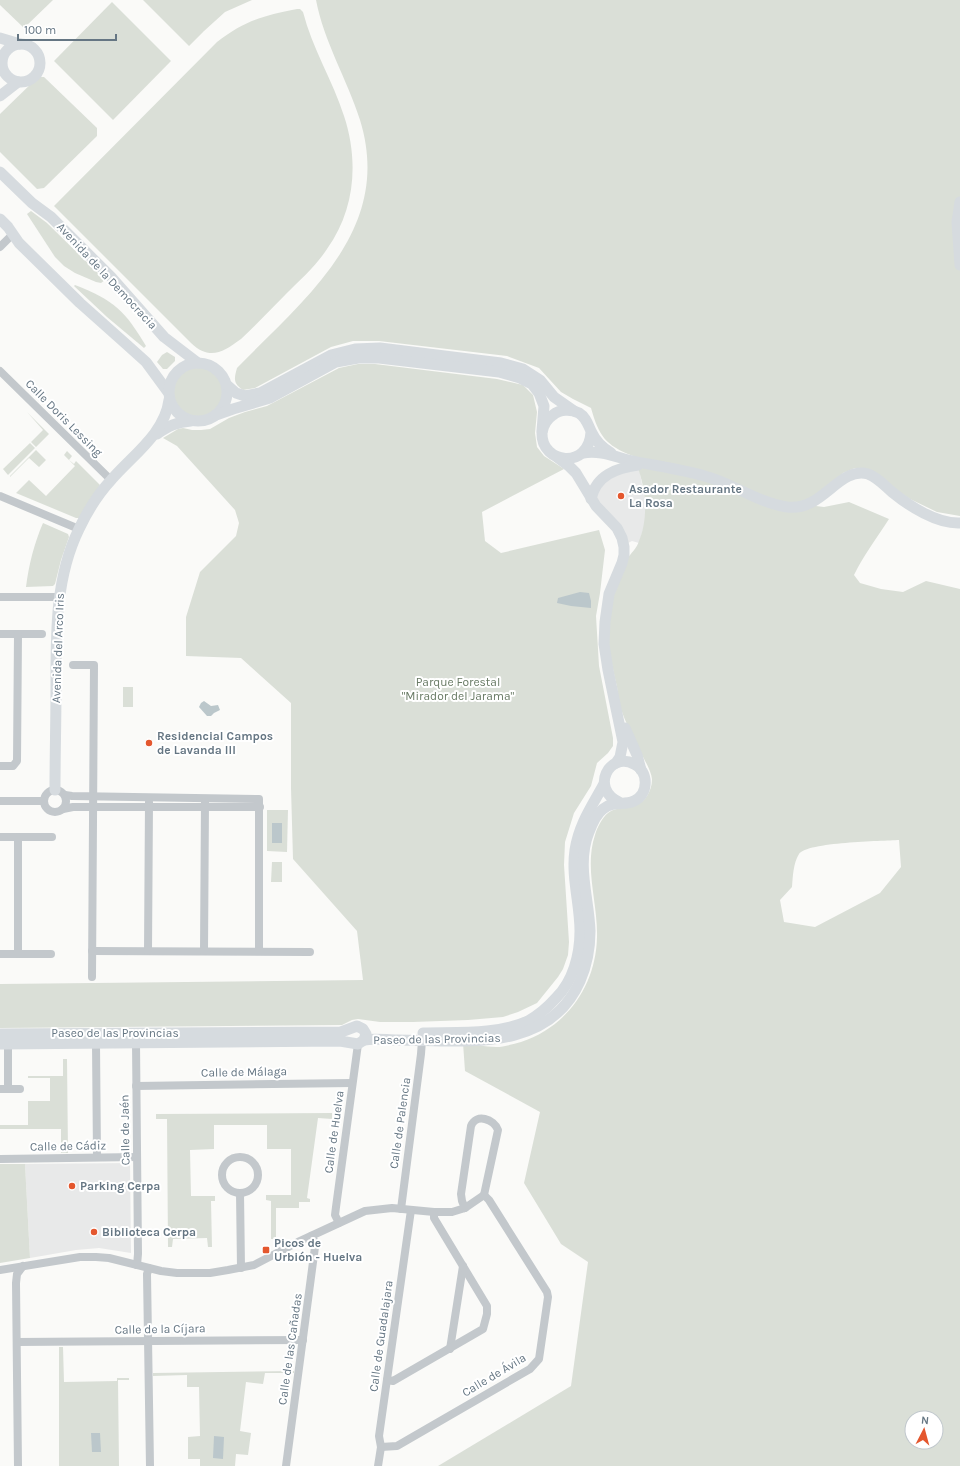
<svg xmlns="http://www.w3.org/2000/svg" width="960" height="1466" viewBox="0 0 960 1466" font-family="Karla,sans-serif">
<rect width="100%" height="100%" fill="#fafaf8"/>
<!-- built -->
<g fill="#e8e9e9">
<polygon points="639,468 646,506 645,523 639,543 632,541 628,543 595,498 596,493 610,476"/>
<polygon points="130,1163 131,1253 99,1248 76,1250 30,1258 25,1164"/>
</g>
<!-- green -->
<g fill="#dadfd7" fill-rule="evenodd">
<polygon points="0,0 53,0 24,28 0,5"/>
<polygon points="143,0 252,0 225,12 204,31 189,46"/>
<path d="M316 0H960V516L937 512 910 499 866 470 855 468 843 473 816 506 824 507 849 502 889 519C877 538 863 556 854 575L860 583 881 589 903 592 926 581 960 589V1466H438L571 1386 588 1262 561 1244 524 1183 540 1112 465 1071 463 1043C474 1044 485 1047 496 1047 504 1047 513 1044 521 1042 567 1027 596 985 597 937 598 903 584 868 595 835 597 828 602 818 608 813 620 804 636 812 647 796 650 791 652 786 652 779 651 768 638 750 634 739 630 730 625 721 622 712 619 705 618 696 617 687 613 669 608 649 608 629 609 605 616 581 627 559 631 553 637 548 639 541 650 515 645 481 633 456 605 445 599 436 591 408L573 399 561 392 539 368 507 356 379 341H353L331 347 255 388 243 390C233 383 234 379 237 368 305 298 394 230 360 120 347 79 324 42 316 0ZM899 840 901 867 880 893 815 927 784 922 780 900 792 887C793 876 793 864 799 854 807 842 882 841 899 840ZM912 1418H936V1442H912Z"/>
<polygon points="112,2 171,61 113,120 54,61"/>
<path d="M297 9H300L303 12C312 48 333 81 344 116 359 161 355 210 327 249 316 266 301 279 286 294 271 309 257 324 241 339 223 352 210 361 191 343L54 206 217 42C245 20 263 16 297 9Z"/>
<polygon points="38,77 44,77 97,128 97,136 44,188 37,189 0,152 0,114"/>
<polygon points="31,211 47,223 105,280 101,283 96,282 75,273 64,266 55,257 27,214"/>
<path d="M75 285C114 300 125 311 146 346L144 348 107 317 74 286Z"/>
<polygon points="167,352 175,357 175,361 167,369 163,369 157,362 162,355"/>
<polygon points="358,364 375,364 497,379 523,385 533,395 537,412 535,433 537,447 544,456 564,469 482,512 485,541 501,553 599,530 605,550 600,593 596,616 599,666 613,738 613,746 608,753 597,763 591,786 574,813 565,842 564,865 569,942 568,955 563,969 558,977 537,1003 518,1012 503,1017 468,1020 413,1022 380,1022 358,1019 352,1020 342,1025 0,1028 0,984 363,980 357,931 293,859 291,788 291,703 241,658 186,656 186,617 200,572 236,536 239,523 235,510 177,446 163,438 178,429 183,428 192,430 201,430 210,429 229,418 245,412 267,406 339,368"/>
<circle cx="198" cy="392" r="25"/>
<polygon points="27,412 49,434 36,447 31,442 43,430"/>
<polygon points="30,443 35,448 8,475 3,469"/>
<polygon points="36,450 46,460 39,467 29,458 10,477 10,476"/>
<polygon points="67,451 72,456 69,460 74,464 76,461 100,485 79,518 76,518 16,493 29,480 46,496 75,466 64,455"/>
<path d="M43 523 68 534 69 537 61 560 55 584 53 586 26 587C29 564 34 544 43 523Z"/>
<rect x="123" y="687" width="10" height="20"/>
<polygon points="267,810 288,810 287,852 267,851"/>
<polygon points="272,862 282,862 282,882 271,882"/>
<polygon points="63,1059 67,1059 68,1153 61,1153 61,1129 0,1129 0,1125 28,1125 28,1101 50,1101 50,1078 28,1078 28,1076 63,1076"/>
<polygon points="332,1113 332,1119 318,1118 307,1198 310,1199 310,1202 299,1202 299,1208 276,1208 276,1239 271,1239 271,1201 266,1200 266,1195 291,1195 291,1149 267,1149 267,1125 214,1125 214,1149 190,1150 191,1196 215,1196 215,1201 211,1201 212,1247 208,1247 207,1238 173,1239 172,1247 168,1247 167,1119 156,1119 156,1114"/>
<polygon points="0,1164 25,1164 30,1258 0,1263"/>
<polygon points="59,1347 63,1347 64,1382 117,1381 117,1378 129,1378 129,1380 118,1380 119,1466 59,1466"/>
<polygon points="294,1371 294,1373 265,1373 263,1384 246,1382 240,1431 251,1433 248,1455 236,1454 235,1466 200,1466 200,1459 188,1459 188,1437 200,1436 199,1387 187,1387 187,1375 153,1376 153,1373"/>
</g>
<!-- water -->
<g fill="#bbc7cb">
<polygon points="580,592 589,593 591,601 591,608 571,606 557,603 558,598"/>
<polygon points="204,701 211,706 218,705 220,710 214,713 211,716 207,716 199,707 201,703"/>
<rect x="272" y="823" width="10" height="20"/>
<polygon points="91,1433 100,1433 101,1452 92,1452"/>
<polygon points="214,1436 224,1437 223,1459 213,1458"/>
</g>
<g fill="none" stroke-linecap="round" stroke-linejoin="round">
<!-- street -->
<g stroke="#c3c8cc" stroke-width="8">
<polyline points="0,247 13,234"/>
<polyline points="0,371 111,480"/>
<polyline points="0,496 79,529"/>
<polyline points="0,597 59,597"/>
<polyline points="0,634 42,634"/>
<polyline points="73,665 94,665 92,977"/>
<polyline points="0,766 13,766 17,761 18,634"/>
<circle cx="55" cy="801" r="11"/>
<polyline points="65,795 72,796 259,799 259,951"/>
<polyline points="0,801 44,801"/>
<polyline points="63,809 73,807 260,807"/>
<polyline points="0,837 52,837"/>
<polyline points="92,951 310,952"/>
<polyline points="148,951 149,802"/>
<polyline points="204,951 205,802"/>
<polyline points="0,954 51,954"/>
<polyline points="18,954 18,837"/>
<polyline points="136,1043 138,1254 137,1265"/>
<polyline points="8,1044 8,1089"/>
<polyline points="96,1044 97,1157"/>
<polyline points="136,1086 352,1083"/>
<polyline points="0,1089 20,1089"/>
<circle cx="240" cy="1175" r="18"/>
<polyline points="0,1159 137,1157"/>
<polyline points="240,1193 241,1268"/>
<path d="M465 1208 462 1201 461 1194 471 1126C476 1113 494 1119 498 1130L484 1195"/>
<polyline points="401,1209 421,1054 422,1040"/>
<polyline points="339,1223 335,1215 336,1207 358,1044"/>
<polyline points="149,1268 147,1274 150,1466"/>
<polyline points="0,1270 80,1257 96,1257 109,1258 161,1271 177,1273 210,1273 228,1270 254,1265 298,1242 365,1211 392,1208 434,1212 452,1212 465,1208 484,1195"/>
<polyline points="17,1342 303,1340"/>
<polyline points="450,1349 463,1266"/>
<polyline points="387,1380 393,1381 483,1329 487,1314 487,1306 434,1218 434,1212"/>
<polyline points="381,1447 397,1446 530,1369 539,1359 548,1297 547,1292 489,1200 484,1195"/>
<polyline points="18,1466 16,1283 17,1274 23,1266"/>
<polyline points="286,1466 315,1247 315,1242 311,1236"/>
<polyline points="378,1466 381,1447 379,1436 411,1210"/>
</g>
<!-- secondary -->
<g stroke="#d6dbdf" stroke-width="11">
<polyline points="0,38 20,44"/>
<circle cx="21" cy="63" r="19"/>
<polyline points="0,96 18,82"/>
<polyline points="0,172 32,203 51,217 111,277 164,337 198,363"/>
<polyline points="960,202 957,222 960,265"/>
<polyline points="0,219 8,227 19,243 80,303 126,344 146,362 168,392"/>
<circle cx="198" cy="392" r="29"/>
<polyline points="227,385 236,393 245,396 260,393 331,355 355,349 380,348 501,363 523,369 540,380 554,397 574,411"/>
<polyline points="216,415 233,409 270,398 336,362 358,358 379,358 499,372 520,378 532,384 539,393 544,406 542,431"/>
<path d="M591 432C589 470 541 464 542 433 543 426 547 419 553 415 560 409 571 409 579 413 587 418 588 426 592 433 596 442 603 448 611 453"/>
<path d="M157 434C168 426 177 422 191 421"/>
<path d="M583 453C599 450 613 456 628 460 655 466 683 469 711 478 736 486 760 503 787 507 823 512 838 466 868 474 877 477 885 486 892 492 909 506 937 524 960 523"/>
<polyline points="557,457 569,466 576,473 596,506 617,528 622,538 624,547 624,555 622,563 609,594 605,622 604,644 608,670 623,742 620,757 616,763"/>
<path d="M591 499C596 475 617 468 638 465"/>
<polyline points="625,728 637,755 641,770"/>
<path d="M55 790C55 755 56 721 56 687 56 634 55 578 79 529 87 512 99 493 112 479 133 455 165 433 169 400"/>
<path d="M423 1033C456 1032 498 1035 528 1021 539 1015 548 1007 556 998 573 981 580 955 580 931 580 904 571 877 575 850 579 824 592 806 604 784"/>
<polyline points="0,1034 341,1032 357,1026 363,1029 366,1034 364,1040 358,1044 340,1041 0,1044"/>
<path d="M364 1040C374 1038 387 1040 397 1040 462 1040 548 1054 580 981 587 965 590 948 590 931 589 898 576 864 589 832 592 824 596 814 603 809 614 800 624 806 634 801 649 794 649 771 634 764 609 751 590 789 619 802"/>
</g>
</g>
<!-- markers -->
<g fill="#e4572e" stroke="#fff" stroke-width="1.5">
<circle cx="621" cy="496" r="4"/>
<circle cx="149" cy="743" r="4"/>
<circle cx="72" cy="1186" r="4"/>
<circle cx="94" cy="1232" r="4"/>
<rect x="262" y="1246" width="8" height="8" rx="2"/>
</g>
<g text-anchor="middle" stroke-width="4" stroke-linejoin="round" paint-order="stroke">
<!-- street labels -->
<g font-size="12" fill="#657683" stroke="#fff">
<text transform="translate(107 276) rotate(47)" y="4">Avenida de la Democracia</text>
<text transform="translate(64 418) rotate(45)" y="4">Calle Doris Lessing</text>
<text transform="translate(58 648) rotate(-88)" y="4">Avenida del Arco Iris</text>
<text x="115" y="1037">Paseo de las Provincias</text>
<text transform="translate(437 1039) rotate(-1)" y="4">Paseo de las Provincias</text>
<text transform="translate(244 1072) rotate(-1)" y="4">Calle de Málaga</text>
<text transform="translate(400 1123) rotate(-82)" y="4">Calle de Palencia</text>
<text transform="translate(125 1130) rotate(-91)" y="4">Calle de Jaén</text>
<text transform="translate(334 1132) rotate(-82)" y="4">Calle de Huelva</text>
<text transform="translate(68 1146) rotate(-1)" y="4">Calle de Cádiz</text>
<text transform="translate(160 1329) rotate(-1)" y="4">Calle de la Cíjara</text>
<text transform="translate(381 1336) rotate(-82)" y="4">Calle de Guadalajara</text>
<text transform="translate(290 1349) rotate(-82)" y="4">Calle de las Cañadas</text>
<text transform="translate(494 1375) rotate(-31)" y="4">Calle de Ávila</text>
</g>
<!-- poi labels -->
<g font-size="12" font-weight="bold" fill="#657683" stroke="#fff" text-anchor="start">
<text x="629" y="493">Asador Restaurante<tspan x="629" dy="14">La Rosa</tspan></text>
<text x="157" y="740">Residencial Campos<tspan x="157" dy="14">de Lavanda III</tspan></text>
<text x="80" y="1190">Parking Cerpa</text>
<text x="102" y="1236">Biblioteca Cerpa</text>
<text x="274" y="1247">Picos de<tspan x="274" dy="14">Urbión - Huelva</tspan></text>
</g>
<!-- park labels -->
<g font-size="12" fill="#687a64" stroke="#fff">
<text x="458" y="686">Parque Forestal<tspan x="458" dy="14">"Mirador del Jarama"</tspan></text>
</g>
</g>
<!-- north arrow -->
<g transform="translate(924 1430) rotate(6)"><circle r="19" fill="#ffffff" stroke="#c1c8cd"/>
<path d="M0-3L7 15L0 10L-7 15Z" fill="#e4572e"/>
<text y="-6" font-size="11" font-weight="bold" text-anchor="middle" fill="#657683">N</text>
</g>
<!-- scale -->
<path d="M18 34v6h98v-6" fill="none" stroke="#657683" stroke-width="2"/>
<text x="24" y="34" font-size="12" fill="#657683" stroke="#ffffff" stroke-width="3" paint-order="stroke">100 m</text>
</svg>
